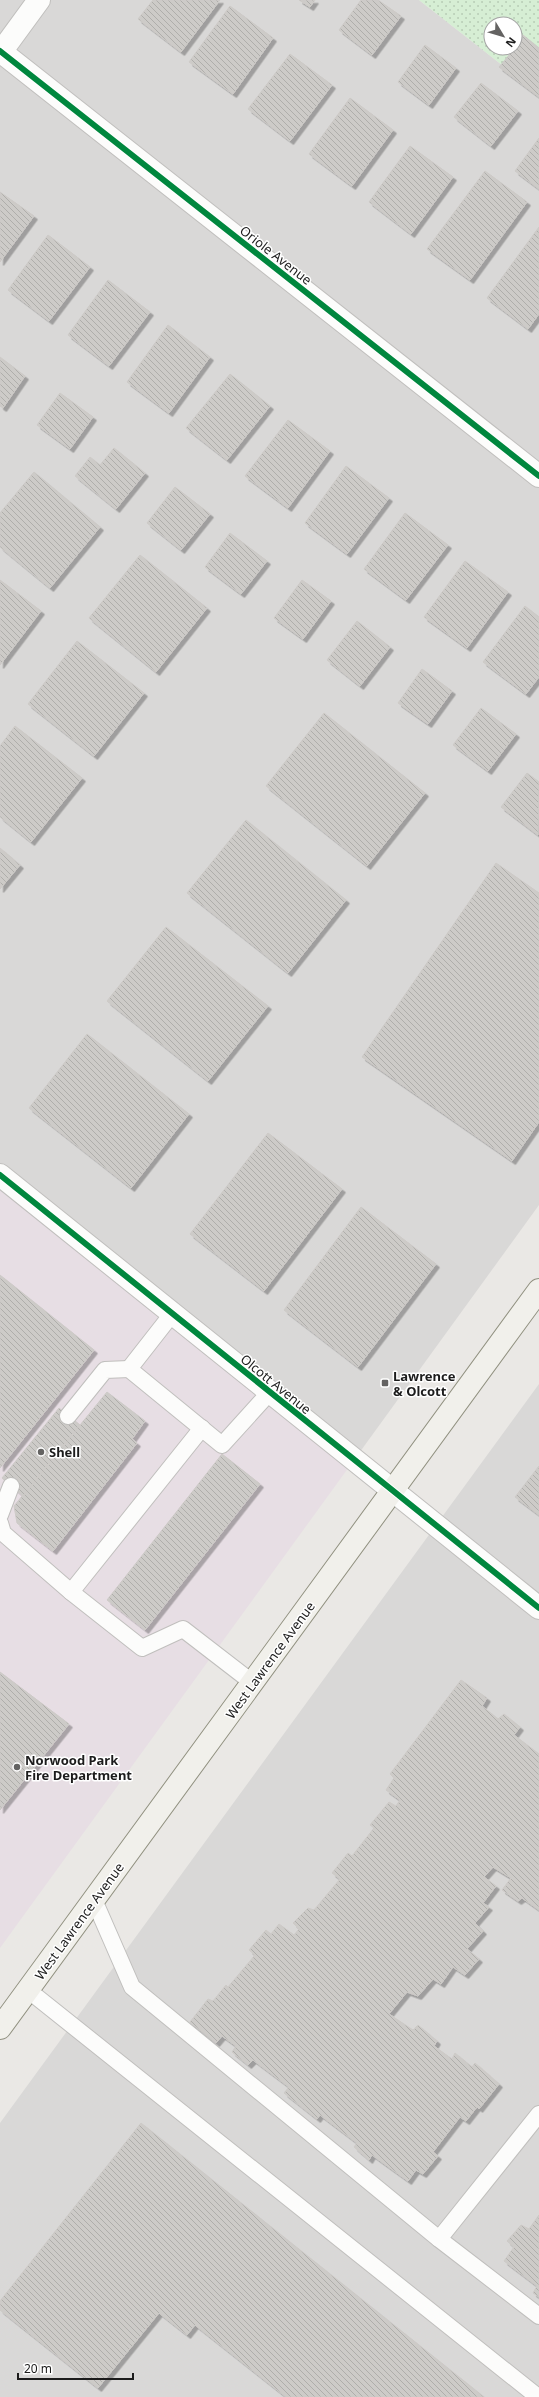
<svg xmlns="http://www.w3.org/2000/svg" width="539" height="2397" viewBox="0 0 539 2397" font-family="'Noto Sans',sans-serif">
<defs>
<pattern id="park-dots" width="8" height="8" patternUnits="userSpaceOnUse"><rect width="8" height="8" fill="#d6eed4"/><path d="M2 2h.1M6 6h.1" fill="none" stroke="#b7ccb5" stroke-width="1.8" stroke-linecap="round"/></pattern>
<pattern id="building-back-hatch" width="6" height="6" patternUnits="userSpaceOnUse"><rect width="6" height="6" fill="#cdcbc8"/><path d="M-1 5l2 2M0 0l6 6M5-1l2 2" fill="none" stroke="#afaeab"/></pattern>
<filter id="shadow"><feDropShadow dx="3.5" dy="3.5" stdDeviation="0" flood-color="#0004"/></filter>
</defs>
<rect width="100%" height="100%" fill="#eae8e5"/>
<!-- residential -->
<g fill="#d9d8d7">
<polygon points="0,0 419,0 539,94 539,1205 349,1467 0,1188"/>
<polygon points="539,1384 539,2397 0,2397 0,2123"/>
</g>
<!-- industrial -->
<polygon fill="#e7dee4" points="0,1188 349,1467 0,1948"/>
<!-- park -->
<path fill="url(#park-dots)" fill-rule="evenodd" d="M419 0H539V94ZM491 24H515V48H491Z"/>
<!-- building -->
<g fill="url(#building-back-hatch)" stroke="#cdcac7" filter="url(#shadow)">
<polygon points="153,0 220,0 181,52 138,19"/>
<polygon points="299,0 315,0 310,7"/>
<polygon points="361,0 378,0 401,16 372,55 339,30"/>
<polygon points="230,6 273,38 233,94 189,62"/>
<polygon points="523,35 539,48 539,97 499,67 515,48"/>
<polygon points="425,45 456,68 429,105 398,82"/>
<polygon points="290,54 332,85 290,141 248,109"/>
<polygon points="481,83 518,111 491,146 454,117"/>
<polygon points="350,98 393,130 352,186 309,154"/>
<polygon points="539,138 539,189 515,171"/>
<polygon points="410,146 453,177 411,234 369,202"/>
<polygon points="485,171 527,202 470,280 427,249"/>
<polygon points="0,192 34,216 0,262"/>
<polygon points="539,227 539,314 528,329 487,298"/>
<polygon points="48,235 90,267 49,321 8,290"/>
<polygon points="108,280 150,312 109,366 68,335"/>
<polygon points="168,325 210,357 169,413 127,382"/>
<polygon points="0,357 25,376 3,408 0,406"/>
<polygon points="230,374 270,406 227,460 186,428"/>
<polygon points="60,393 93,417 70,449 37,425"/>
<polygon points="288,420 330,451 288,508 245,476"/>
<polygon points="114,448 145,473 116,509 75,476 90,457 100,465"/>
<polygon points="346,466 389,498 347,554 305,523"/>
<polygon points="34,472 100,527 50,588 0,547 0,513"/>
<polygon points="175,487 210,514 181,550 147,523"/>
<polygon points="405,513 448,545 406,600 364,569"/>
<polygon points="230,533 267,561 241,594 205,567"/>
<polygon points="140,555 207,608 156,672 89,618"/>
<polygon points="465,561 508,592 467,648 424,617"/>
<polygon points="0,580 41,611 0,665"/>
<polygon points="302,580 331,601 303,639 274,618"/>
<polygon points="525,606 539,617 539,677 526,694 483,662"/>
<polygon points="357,621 390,647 360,686 327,660"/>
<polygon points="77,641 144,693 94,756 28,704"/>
<polygon points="422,669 452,691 428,724 398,703"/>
<polygon points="481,708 516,734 488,771 453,745"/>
<polygon points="324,713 425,793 367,866 266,786"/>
<polygon points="15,726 82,778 31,842 0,817 0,746"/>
<polygon points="527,773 539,782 538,835 501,807"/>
<polygon points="246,820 346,900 288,973 187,893"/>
<polygon points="0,848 20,865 0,889"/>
<polygon points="496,863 539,893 539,1122 512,1161 362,1057"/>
<polygon points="166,927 268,1006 208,1081 107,1001"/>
<polygon points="87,1034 189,1114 131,1188 29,1108"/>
<polygon points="268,1133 342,1189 264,1291 190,1234"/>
<polygon points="361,1207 436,1264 358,1367 284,1310"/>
<polygon points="0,1275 94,1350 0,1468"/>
<polygon points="107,1392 145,1421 132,1439 137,1443 53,1551 17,1523 14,1506"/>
<polygon points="59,1408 80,1425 23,1496 2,1478"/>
<polygon points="222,1454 260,1484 145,1630 107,1600"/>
<polygon points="539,1466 539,1515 515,1497"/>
<polygon points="0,1672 69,1724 0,1810"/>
<polygon points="461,1680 487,1698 482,1706 498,1719 504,1714 520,1727 514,1735 539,1754 539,1910 522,1898 518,1901 502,1890 511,1878 493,1867 484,1877 496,1886 483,1903 489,1907 475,1923 483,1931 467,1949 479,1959 465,1975 453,1967 441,1984 433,1979 418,1996 407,1992 389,2014 413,2030 418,2025 437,2041 434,2046 452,2059 455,2053 472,2067 475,2063 499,2084 479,2109 477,2107 466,2121 460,2117 433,2152 438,2156 423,2174 416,2170 408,2181 372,2155 369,2160 354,2147 357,2143 320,2115 317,2119 284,2093 289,2087 253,2060 248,2065 232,2052 236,2046 222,2036 216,2043 190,2022 208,1999 213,2001 226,1985 228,1987 255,1955 249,1950 266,1930 271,1934 279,1924 294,1935 299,1929 293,1923 308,1908 314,1910 340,1879 332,1873 348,1853 352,1856 374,1828 370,1825 389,1802 396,1806 400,1800 386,1790 394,1778 390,1774"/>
<polygon points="141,2123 484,2397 286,2397 195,2325 187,2335 159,2313 98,2388 0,2310 0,2301"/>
<polygon points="539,2215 539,2297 533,2293 537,2286 504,2261 514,2247 507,2241 521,2225 529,2229"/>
</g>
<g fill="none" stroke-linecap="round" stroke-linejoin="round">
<!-- service casing -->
<g stroke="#c0bfbd" stroke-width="18">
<g id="service">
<polyline points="172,1314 129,1369 222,1445 270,1392"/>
<polyline points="68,1416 105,1370 129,1369"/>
<polyline points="202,1428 71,1592 142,1648 183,1629 253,1683"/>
<polyline points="0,1515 11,1486"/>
<polyline points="0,1523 3,1533 71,1592"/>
<polyline points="94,1900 132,1987 439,2239 539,2316"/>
<polyline points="28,1990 538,2397"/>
<polyline points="439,2239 539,2114"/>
</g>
</g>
<!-- minor casing -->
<g stroke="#c0bfbd" stroke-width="24">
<g id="minor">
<polyline points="0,51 539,476"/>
<polyline points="1,52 39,0"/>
<polyline points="0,1175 539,1608"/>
</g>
</g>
<!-- secondary casing -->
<g stroke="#919180" stroke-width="24">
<polyline id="secondary" points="0,2028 539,1290"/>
</g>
<!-- service -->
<use href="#service" stroke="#fcfcfb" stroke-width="16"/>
<!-- minor -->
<use href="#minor" stroke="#fcfcfb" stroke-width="22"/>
<!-- secondary -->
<use href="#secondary" stroke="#f1f0eb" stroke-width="22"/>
<!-- cycleway casing -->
<g stroke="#fff" stroke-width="8">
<g id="cycleway">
<polyline points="0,51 539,476"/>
<polyline points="0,1175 539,1608"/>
</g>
</g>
<!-- cycleway -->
<use href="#cycleway" stroke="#00873e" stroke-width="6"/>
</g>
<!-- markers -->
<g fill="#646362" stroke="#fff" stroke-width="1.5">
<rect x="381" y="1379" width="8" height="8" rx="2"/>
<circle cx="41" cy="1452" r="4"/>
<circle cx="17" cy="1767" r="4"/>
</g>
<g text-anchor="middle" stroke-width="3" stroke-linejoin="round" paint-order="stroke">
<!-- street labels -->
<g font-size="13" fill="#1c1c1c" stroke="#fff">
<text transform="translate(276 255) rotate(38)" y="5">Oriole Avenue</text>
<text transform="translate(276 1384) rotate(39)" y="5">Olcott Avenue</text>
<text transform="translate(270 1660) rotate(-54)" y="5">West Lawrence Avenue</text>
<text transform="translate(79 1921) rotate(-54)" y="5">West Lawrence Avenue</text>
</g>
<!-- poi labels -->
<g font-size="13" font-weight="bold" fill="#1c1c1c" stroke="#fff" text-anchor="start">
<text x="393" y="1381">Lawrence<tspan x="393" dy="15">&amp; Olcott</tspan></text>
<text x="49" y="1457">Shell</text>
<text x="25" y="1765">Norwood Park<tspan x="25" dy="15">Fire Department</tspan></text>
</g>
</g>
<!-- north arrow -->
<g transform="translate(503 36) rotate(128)"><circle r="19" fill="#ffffff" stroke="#a4a4a4"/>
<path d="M0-3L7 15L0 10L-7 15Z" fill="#646362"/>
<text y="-6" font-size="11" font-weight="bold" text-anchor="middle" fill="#1c1c1c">N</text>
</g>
<!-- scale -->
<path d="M18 2373v6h115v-6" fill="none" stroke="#1c1c1c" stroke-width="2"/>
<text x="24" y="2373" font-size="12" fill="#1c1c1c" stroke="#ffffff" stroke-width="3" paint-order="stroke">20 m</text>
</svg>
